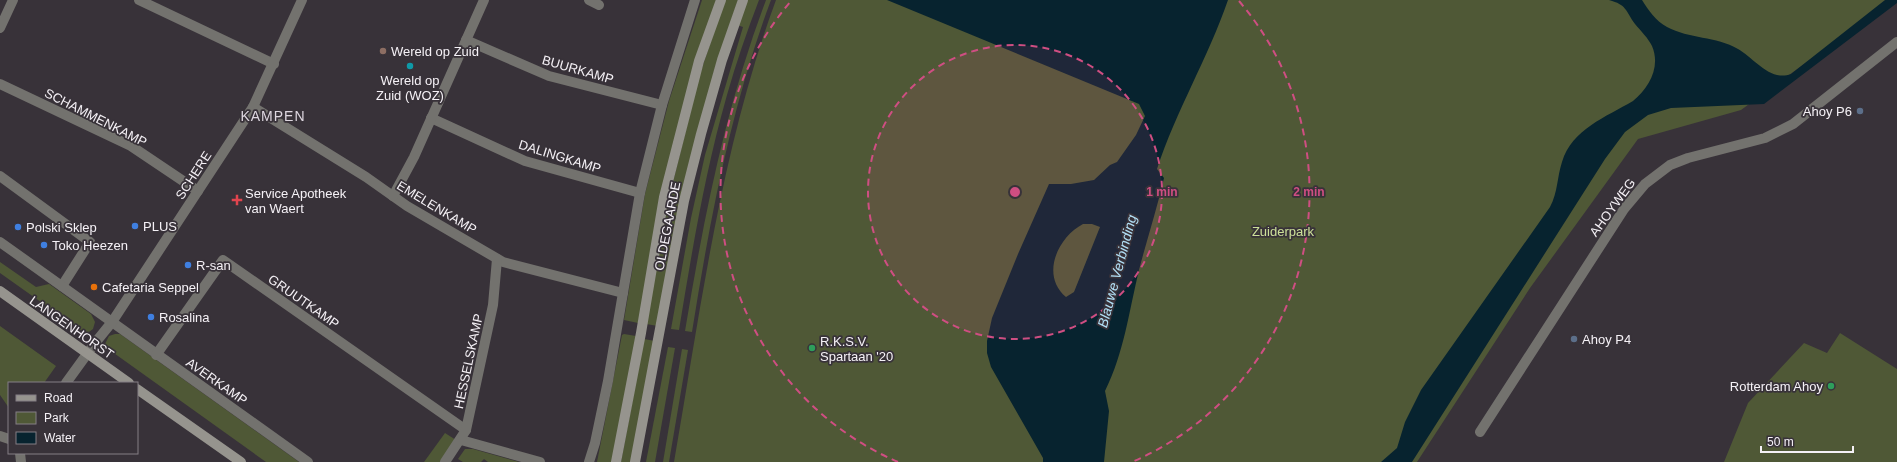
<svg xmlns="http://www.w3.org/2000/svg" width="1897" height="462" viewBox="0 0 1897 462" font-family="Arial,sans-serif">
<rect width="100%" height="100%" fill="#383239"/>
<!-- green -->
<g fill="#4f5836">
<polygon points="702,0 716,0 638,323 624,320 645,194 669,101"/>
<polygon points="725,0 738,0 714,71 658,326 646,324 669,198 700,74"/>
<path d="M746 0H759C747 31 736 63 727 95 705 172 692 251 679 330L671 329 691 218 705 155 743 27 737 25Z"/>
<path d="M766 0H771C731 107 710 219 692 332L685 331C704 217 725 109 766 0Z"/>
<path d="M776 0H1892L1741 110 1638 139 1530 288 1417 462H674C701 307 721 149 776 0Z"/>
<polygon points="0,262 36,287 49,284 91,314 95,322 93,329 86,334 0,273"/>
<polygon points="0,326 56,366 44,383 9,383 9,408 0,395"/>
<polygon points="1840,333 1897,369 1897,462 1724,462 1748,403 1804,343 1827,353"/>
<polygon points="115,334 120,334 299,462 266,462 104,346 109,336"/>
<polygon points="624,334 636,336 612,462 597,462 622,335"/>
<polygon points="644,339 655,341 632,462 621,462"/>
<polygon points="668,347 675,348 655,462 646,462"/>
<polygon points="682,349 688,350 669,462 663,462"/>
<polygon points="445,433 456,440 440,462 424,462"/>
<polygon points="465,449 473,449 519,462 488,462 484,459 481,462 463,462 458,459"/>
</g>
<!-- water -->
<g fill="#07232f" fill-rule="evenodd">
<path d="M887 0H1228C1208 58 1176 111 1157 169L1164 178C1157 209 1147 239 1139 270 1129 311 1124 353 1105 391L1109 411 1104 462H1043V458L991 367 987 353V341L992 318 1018 254 1049 184H1071L1094 180 1110 165 1117 162 1136 135 1145 116 1139 104ZM1083 224H1092L1100 227 1074 292 1066 297C1040 275 1058 237 1083 224Z"/>
<path d="M1609 0H1642C1648 10 1656 21 1667 27 1689 39 1716 36 1738 49 1754 58 1770 82 1791 74L1885 0H1897V3L1764 104 1671 108 1648 115 1625 132 1605 159 1412 462H1381L1397 448 1405 422 1421 390 1550 207C1558 192 1557 177 1562 162 1572 129 1606 117 1633 101 1649 88 1661 67 1652 46 1648 38 1641 31 1635 24 1625 10 1627 5 1609 0Z"/>
</g>
<g fill="none" stroke-linecap="round" stroke-linejoin="round">
<!-- street -->
<g stroke="#73726e" stroke-width="10">
<polyline points="139,0 274,64"/>
<polyline points="589,0 599,5"/>
<polyline points="0,28 13,0"/>
<polyline points="466,40 549,76 662,105"/>
<polyline points="0,84 131,146 198,191"/>
<polyline points="253,107 366,177 407,206 503,262 623,293"/>
<polyline points="431,118 525,161 640,193"/>
<polyline points="0,176 90,242 62,286"/>
<polyline points="393,196 414,157 484,0"/>
<polyline points="0,242 308,462"/>
<polyline points="156,355 223,260 466,430"/>
<polyline points="66,383 95,343 112,322 253,107 302,0"/>
<polyline points="1480,432 1624,209 1645,184 1670,165 1688,158 1765,138 1793,124 1897,42"/>
<polyline points="0,436 9,439"/>
<polyline points="461,440 540,462"/>
<polyline points="20,453 21,462"/>
<polyline points="445,462 466,430 493,305 497,259"/>
<polyline points="589,462 595,443 608,381 640,193 662,105 695,0"/>
</g>
<!-- secondary -->
<g stroke="#96948e" stroke-width="10">
<polyline points="0,291 129,383"/>
<polyline points="137,389 241,462"/>
<polyline points="616,462 641,333 664,197 699,61 721,0"/>
<polyline points="635,462 684,201 701,134 722,60 743,0"/>
</g>
</g>
<!-- distance rings -->
<circle cx="1015" cy="192" r="147" fill="#cf4e82" fill-opacity=".12"/>
<g fill="none" stroke="#cf4e82" stroke-width="2" stroke-dasharray="7 5">
<circle cx="1015" cy="192" r="147"/>
<path d="M898 462A294 294 0 0 1 791 1M1239 1A294 294 0 0 1 1132 462"/>
</g>
<!-- markers -->
<circle fill="#8d6e63" stroke="#383239" stroke-width="1.5" cx="383" cy="51" r="4"/>
<circle fill="#0f9aa8" stroke="#383239" stroke-width="1.5" cx="410" cy="66" r="4"/>
<g fill="#5c6f8a" stroke="#383239" stroke-width="1.5">
<circle cx="1860" cy="111" r="4"/>
<circle cx="1574" cy="339" r="4"/>
</g>
<path fill="#e0444e" stroke="#383239" stroke-width="1.5" d="M235 194h4v4h4v4h-4v4h-4v-4h-4v-4h4z"/>
<g fill="#3f7fe0" stroke="#383239" stroke-width="1.5">
<circle cx="135" cy="226" r="4"/>
<circle cx="18" cy="227" r="4"/>
<circle cx="44" cy="245" r="4"/>
<circle cx="188" cy="265" r="4"/>
<circle cx="151" cy="317" r="4"/>
</g>
<circle fill="#e8710a" stroke="#383239" stroke-width="1.5" cx="94" cy="287" r="4"/>
<g fill="#2e9e5b" stroke="#383239" stroke-width="1.5">
<circle cx="812" cy="348" r="4"/>
<circle cx="1831" cy="386" r="4"/>
</g>
<g text-anchor="middle" stroke-width="3.5" stroke-linejoin="round" paint-order="stroke">
<!-- poi labels -->
<g font-size="13" fill="#f5f1f6" stroke="#383239" text-anchor="start">
<text x="391" y="56">Wereld op Zuid</text>
<text x="410" y="85" text-anchor="middle">Wereld op<tspan x="410" dy="15">Zuid (WOZ)</tspan></text>
<text x="1852" y="116" text-anchor="end">Ahoy P6</text>
<text x="245" y="198">Service Apotheek<tspan x="245" dy="15">van Waert</tspan></text>
<text x="143" y="231">PLUS</text>
<text x="26" y="232">Polski Sklep</text>
<text x="52" y="250">Toko Heezen</text>
<text x="196" y="270">R-san</text>
<text x="102" y="292">Cafetaria Seppel</text>
<text x="159" y="322">Rosalina</text>
<text x="1582" y="344">Ahoy P4</text>
<text x="820" y="346">R.K.S.V.<tspan x="820" dy="15">Spartaan '20</tspan></text>
<text x="1823" y="391" text-anchor="end">Rotterdam Ahoy</text>
</g>
<!-- street labels -->
<g font-size="13" fill="#f5f1f6" stroke="#383239">
<text transform="translate(578 69) rotate(16)" y="5">BUURKAMP</text>
<text transform="translate(96 117) rotate(27)" y="5">SCHAMMENKAMP</text>
<text transform="translate(560 156) rotate(17)" y="5">DALINGKAMP</text>
<text transform="translate(193 175) rotate(-57)" y="5">SCHERE</text>
<text transform="translate(437 207) rotate(31)" y="5">EMELENKAMP</text>
<text transform="translate(1612 207) rotate(-54)" y="5">AHOYWEG</text>
<text transform="translate(667 226) rotate(-79)" y="5">OLDEGAARDE</text>
<text transform="translate(304 301) rotate(35)" y="5">GRUUTKAMP</text>
<text transform="translate(72 327) rotate(35)" y="5">LANGENHORST</text>
<text transform="translate(468 361) rotate(-78)" y="5">HESSELSKAMP</text>
<text transform="translate(217 381) rotate(35)" y="5">AVERKAMP</text>
</g>
<!-- park labels -->
<g font-size="13" fill="#cce098" stroke="#383239">
<text x="1283" y="236">Zuiderpark</text>
</g>
<!-- neighbourhood labels -->
<g font-size="14" letter-spacing="1" fill="#ded7e0" stroke="#383239">
<text x="273" y="121">KAMPEN</text>
</g>
<!-- water labels -->
<g font-size="14" font-style="italic" fill="#b2e0f7" stroke="#383239">
<text transform="translate(1117 271) rotate(-75)" y="5">Blauwe Verbinding</text>
</g>
</g>
<circle cx="1015" cy="192" r="6" fill="#cf4e82" stroke="#383239" stroke-width="2"/>
<g font-size="12" text-anchor="middle" font-weight="bold" fill="#cf4e82" stroke="#383239" stroke-width="3.5" stroke-linejoin="round" paint-order="stroke">
<text x="1162" y="196">1 min</text>
<text x="1309" y="196">2 min</text>
</g>
<!-- legend -->
<rect x="8" y="382" width="130" height="72" fill="#383239" stroke="#847e85"/>
<rect x="16" y="395" width="20" height="6" fill="#96948e" stroke="#847e85"/>
<text x="44" y="402" font-size="12" fill="#f5f1f6">Road</text>
<rect x="16" y="412" width="20" height="12" fill="#4f5836" stroke="#847e85"/>
<text x="44" y="422" font-size="12" fill="#f5f1f6">Park</text>
<rect x="16" y="432" width="20" height="12" fill="#07232f" stroke="#847e85"/>
<text x="44" y="442" font-size="12" fill="#f5f1f6">Water</text>
<!-- scale -->
<path d="M1761 446v6h92v-6" fill="none" stroke="#f5f1f6" stroke-width="2"/>
<text x="1767" y="446" font-size="12" fill="#f5f1f6" stroke="#383239" stroke-width="3" paint-order="stroke">50 m</text>
</svg>
